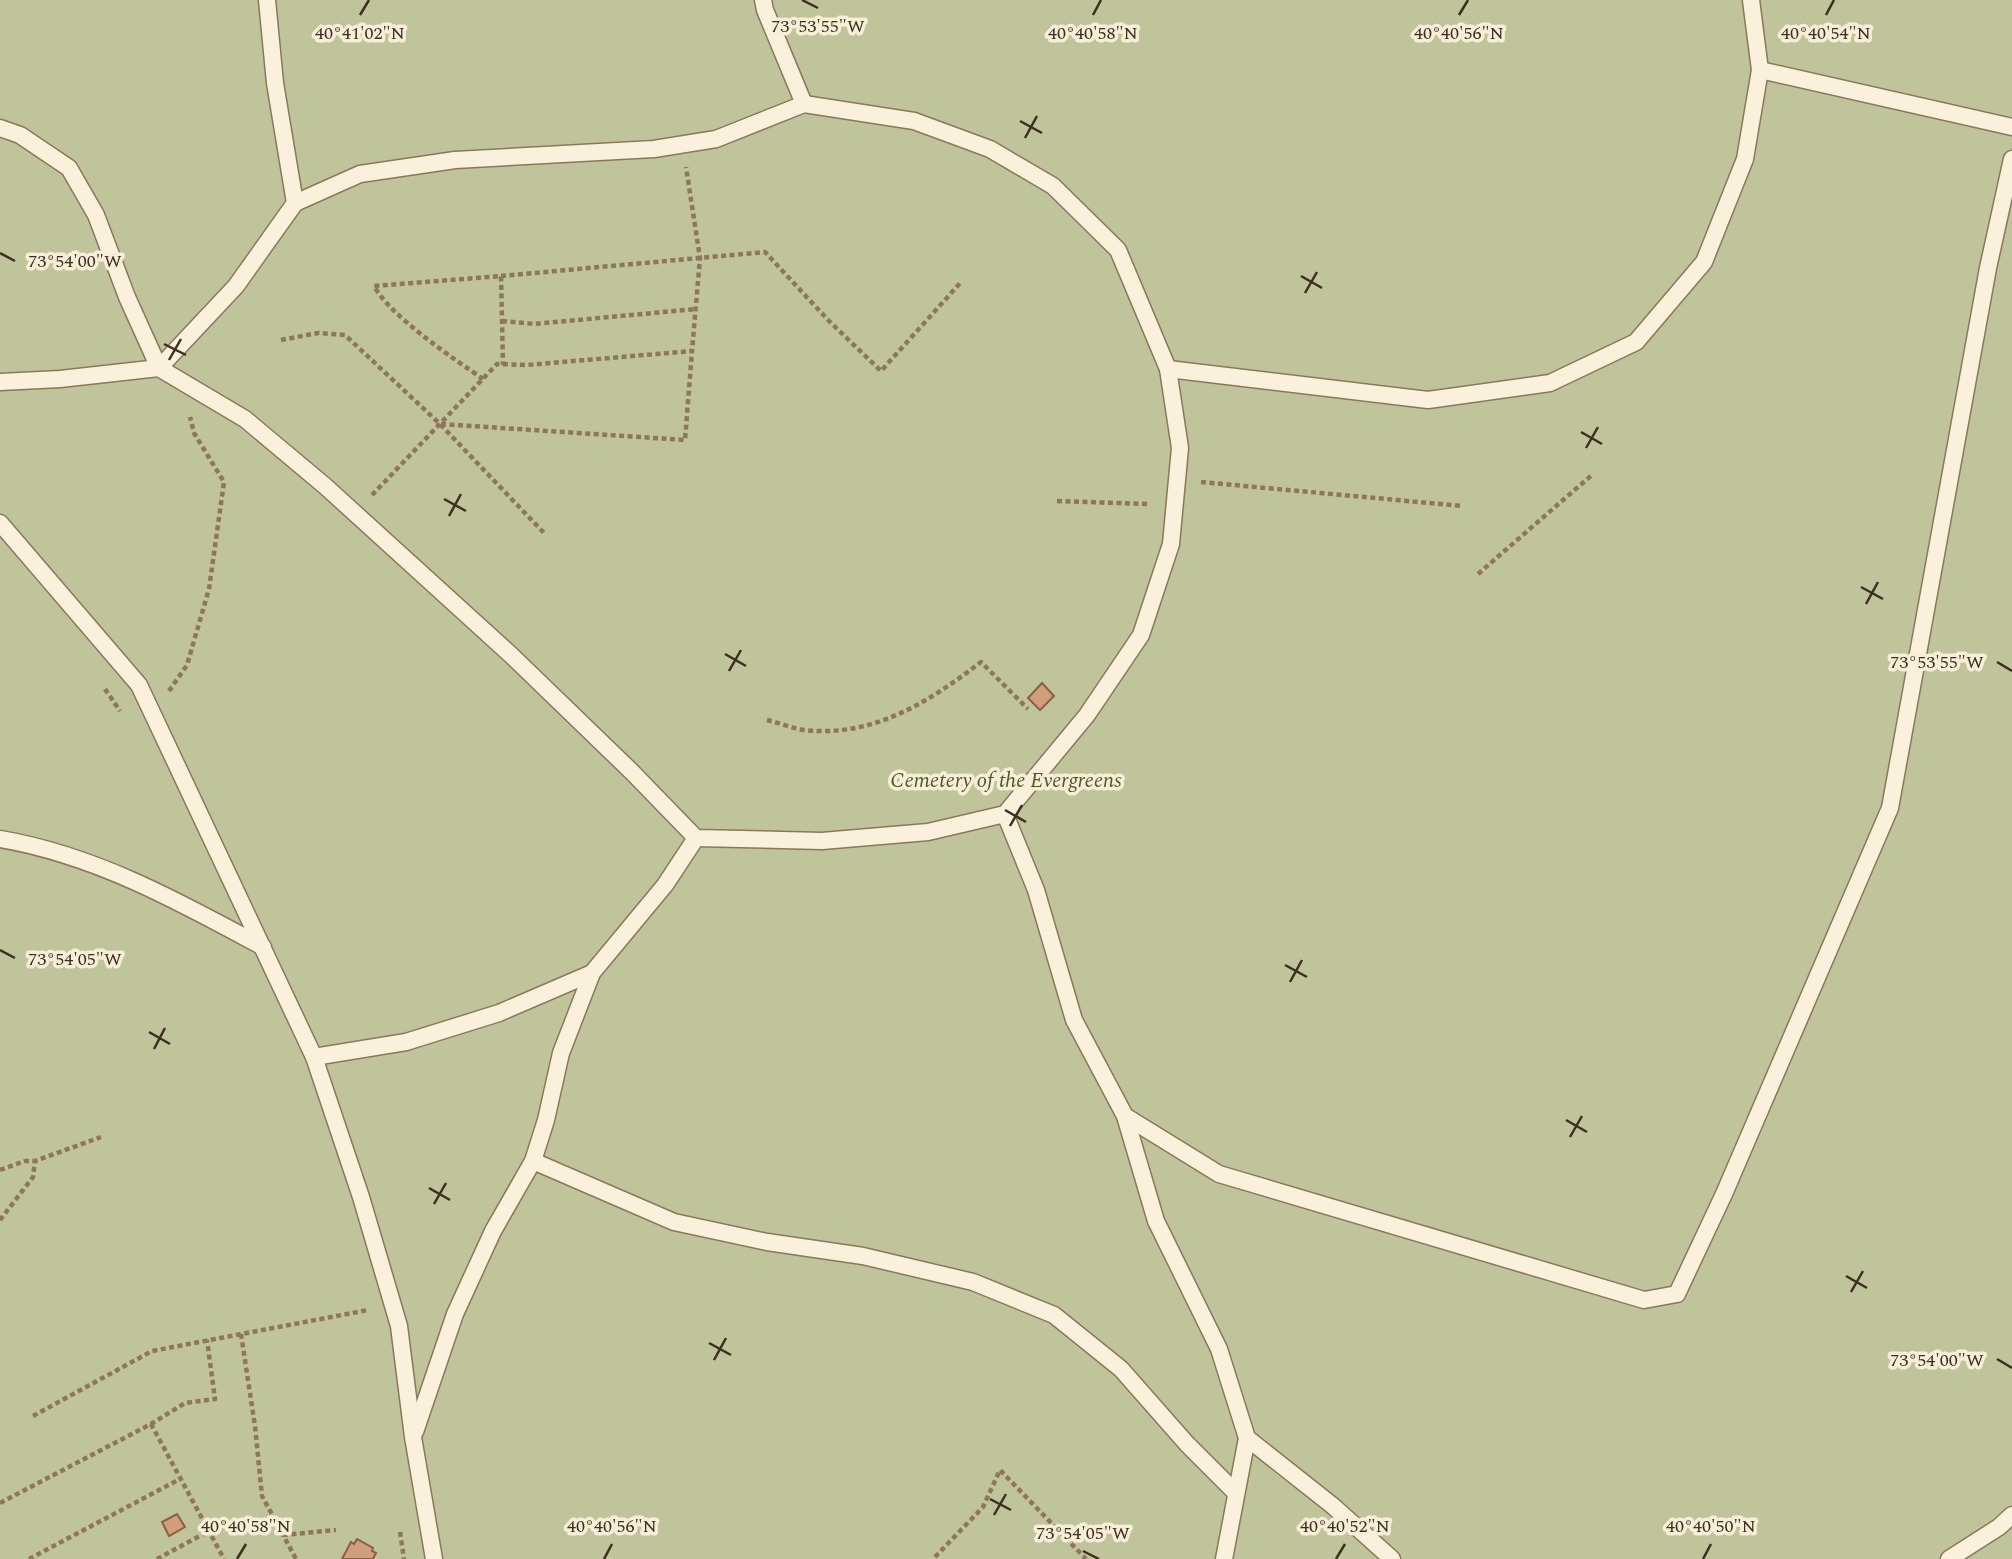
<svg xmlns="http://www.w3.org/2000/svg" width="2012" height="1559" viewBox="0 0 2012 1559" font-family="Spectral,serif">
<rect width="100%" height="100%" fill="#f0e4c8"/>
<!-- cemetery -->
<rect fill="#bfc49a" x="0" y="0" width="2012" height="1559"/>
<!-- building -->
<g fill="#cf9f7d" stroke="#8d5f41" stroke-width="2">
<polygon points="1042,683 1054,696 1040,710 1028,698"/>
<polygon points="177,1514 185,1527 169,1536 162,1522"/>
<polygon points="357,1539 373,1548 372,1551 376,1553 373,1559 342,1559 351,1542 354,1544"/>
</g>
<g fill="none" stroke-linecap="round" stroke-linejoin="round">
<!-- service casing -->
<g stroke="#8d765c" stroke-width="19">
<g id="service">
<polyline points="763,0 765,10 804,104"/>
<polyline points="1760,70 2012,127"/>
<polyline points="0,128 20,135 69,168 96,215 127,297 159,368 245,419 325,486 511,655 632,772 696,838 822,841 928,832 1005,814 1087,715 1141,635 1171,544 1180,448 1168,369 1118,250 1053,186 990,149 914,121 804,104 716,139 654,149 455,160 360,174 295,203"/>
<polyline points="1168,369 1428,400 1550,383 1636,342 1704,262 1745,159 1760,70 1751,0"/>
<polyline points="0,382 60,379 159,368 236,286 295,203 275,83 267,0"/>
<polyline points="0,523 139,685 314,1057 361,1197 399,1326 413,1437 434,1559"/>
<polyline points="1005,814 1036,890 1074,1020 1125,1116 1219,1174 1644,1300 1677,1294 1724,1194 1890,808 1988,268 2012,159"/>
<path d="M0 839C95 855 180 902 263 947"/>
<polyline points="314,1057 406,1042 499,1013 592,973 665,885 696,838"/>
<polyline points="1125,1116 1156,1221 1219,1349 1247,1438 1224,1559"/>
<polyline points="533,1161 674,1222 767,1242 863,1256 973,1282 1054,1315 1121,1369 1187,1444 1236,1493"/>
<polyline points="415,1432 455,1314 493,1231 533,1161 546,1120 561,1053 592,973"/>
<polyline points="1247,1438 1333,1506 1392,1559"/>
<polyline points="1949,1559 1999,1527 2012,1515"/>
</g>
</g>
<!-- path -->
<g stroke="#8d765c" stroke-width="4.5" stroke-dasharray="5 3.5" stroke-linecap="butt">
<polyline points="501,276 765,252 829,321 881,371 962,281"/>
<polyline points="502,321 534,324 696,309"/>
<polyline points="281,340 318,333 345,335 440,424 545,534"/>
<path d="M483 379C454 359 390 316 374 286L501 276 503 365"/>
<polyline points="441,424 685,440 692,351"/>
<polyline points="1201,482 1462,506"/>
<polyline points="372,495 497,364 527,365 692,351 700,258 686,167"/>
<polyline points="1057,501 1149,504"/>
<polyline points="1478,574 1593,474"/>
<polyline points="105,689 120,711"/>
<polyline points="169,691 187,665 209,589 224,482 194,433 190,417"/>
<path d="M767 720C779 723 792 728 804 730 872 738 929 702 981 662L1028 709"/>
<polyline points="0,1170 25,1161 35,1161"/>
<polyline points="0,1220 33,1177 35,1161 101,1137"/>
<polyline points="241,1334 255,1426 262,1496 296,1559"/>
<polyline points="33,1416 152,1351 368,1310"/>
<polyline points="151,1424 224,1559"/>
<polyline points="0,1503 151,1424 185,1403 215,1399 207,1340"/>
<polyline points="400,1532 404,1559"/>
<polyline points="283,1535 336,1530"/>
<polyline points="935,1557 983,1507 1000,1470 1086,1559"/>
<polyline points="29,1559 180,1479"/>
<polyline points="157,1559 209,1531"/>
</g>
<!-- service -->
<use href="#service" stroke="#faf1dc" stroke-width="16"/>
</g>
<!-- ticks -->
<path fill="none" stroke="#3d2e20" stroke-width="2.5" d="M802 0 818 8M360 15 369 0M1093 15 1101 0M1459 15 1468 0M1826 15 1834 0M1020 121 1042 133M1025 138 1037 116M0 253 15 261M1301 276 1322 288M1305 293 1317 272M164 344 186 355M169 360 181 339M1581 432 1602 444M1586 448 1598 427M444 499 466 511M449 516 461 494M1861 587 1883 599M1866 604 1878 582M725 654 746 666M1997 662 2012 671M729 671 741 650M1005 810 1026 822M1010 826 1022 805M0 950 15 958M1285 965 1307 977M1290 982 1302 960M149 1032 170 1044M154 1049 165 1028M1566 1120 1587 1132M1570 1137 1582 1116M429 1188 450 1200M434 1204 446 1183M1846 1276 1867 1288M1851 1292 1863 1271M709 1343 731 1355M1997 1359 2012 1368M714 1360 726 1338M990 1499 1011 1510M994 1515 1006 1494M1083 1551 1099 1559M237 1559 246 1544M604 1559 612 1544M1336 1559 1345 1544M1703 1559 1711 1544"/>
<g text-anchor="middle" stroke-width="7" stroke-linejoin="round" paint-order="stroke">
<!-- park labels -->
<g font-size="21" font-style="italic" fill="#4d5a26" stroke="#f7eed8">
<text x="1006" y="787">Cemetery of the Evergreens</text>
</g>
</g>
<g font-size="18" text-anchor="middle" fill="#3d2e20" stroke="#f7eed8" stroke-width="7" stroke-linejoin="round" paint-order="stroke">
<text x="818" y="32">73°53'55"W</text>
<text x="360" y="39">40°41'02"N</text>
<text x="1093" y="39">40°40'58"N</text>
<text x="1459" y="39">40°40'56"N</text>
<text x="1826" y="39">40°40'54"N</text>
<text x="75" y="267">73°54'00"W</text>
<text x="1937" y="668">73°53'55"W</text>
<text x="75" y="965">73°54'05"W</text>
<text x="1937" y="1366">73°54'00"W</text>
<text x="246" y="1532">40°40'58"N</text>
<text x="612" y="1532">40°40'56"N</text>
<text x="1345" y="1532">40°40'52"N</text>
<text x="1711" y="1532">40°40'50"N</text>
<text x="1083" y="1539">73°54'05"W</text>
</g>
</svg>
